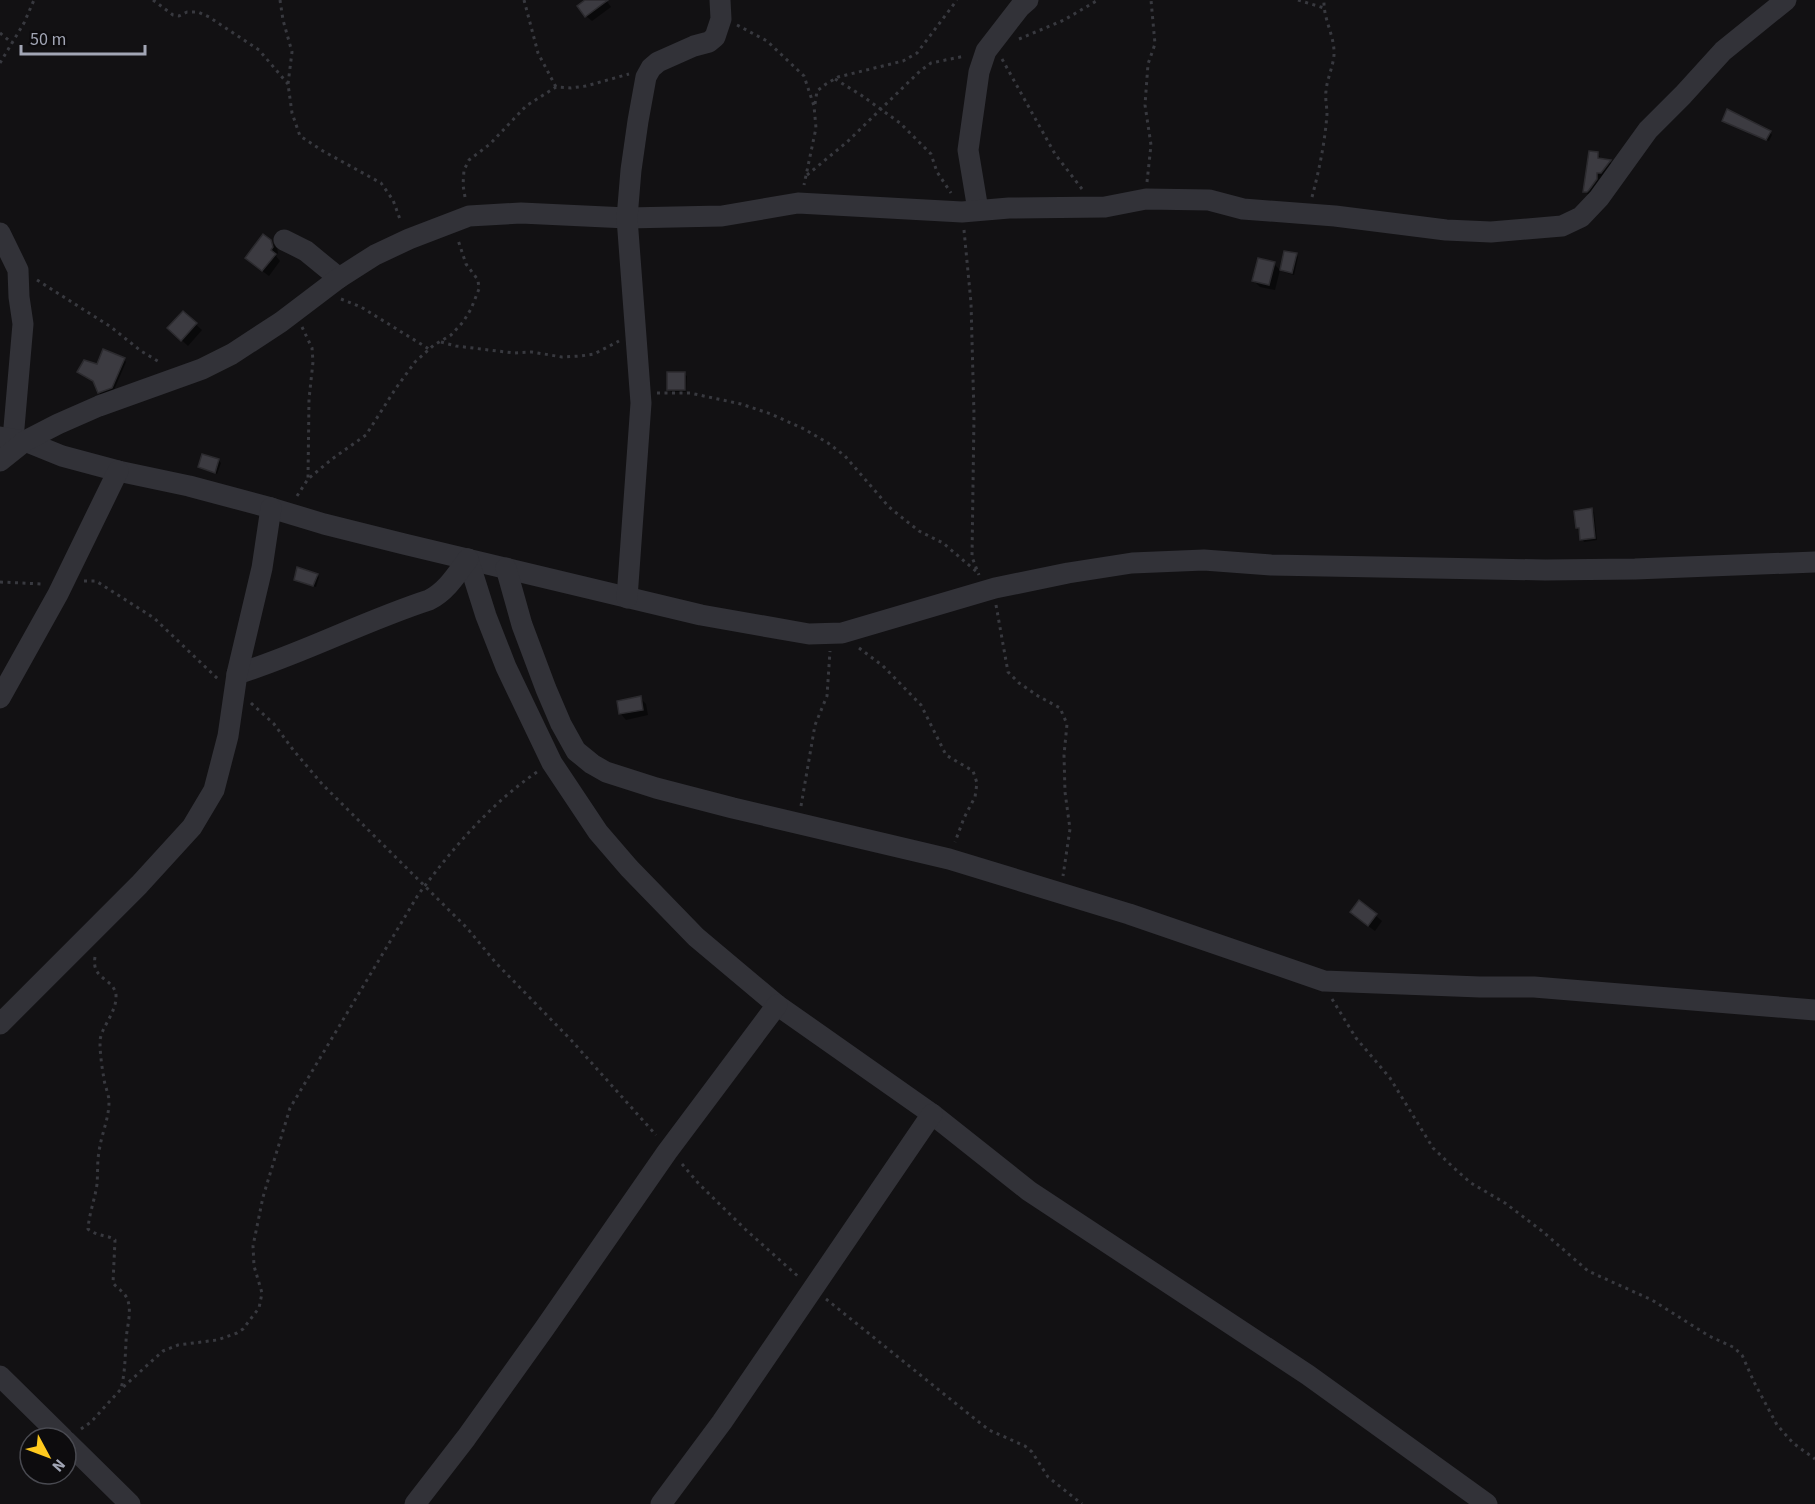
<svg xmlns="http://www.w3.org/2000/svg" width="1815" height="1504" viewBox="0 0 1815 1504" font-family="'Source Sans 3',sans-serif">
<rect width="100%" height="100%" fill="#121113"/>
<!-- shadow -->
<g fill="#0007">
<polygon points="588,0 606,0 611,7 592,21 586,16"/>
<polygon points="1724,120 1770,132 1772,135 1769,141"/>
<polygon points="1598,154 1602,160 1610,162 1614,166 1589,196 1585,191"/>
<polygon points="270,241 277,248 278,253 276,256 280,261 269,276 253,264"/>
<polygon points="1296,255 1298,257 1294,275 1284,272 1281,270"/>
<polygon points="1274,264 1280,270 1275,290 1260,287 1254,281"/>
<polygon points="183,313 202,330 188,346 169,328"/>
<polygon points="124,359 126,362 114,390 101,395 99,392 98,365"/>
<polygon points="684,374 687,376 686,392 671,392 669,389"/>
<polygon points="218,460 221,463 217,474 202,469 199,467"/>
<polygon points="1591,510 1594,512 1597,540 1584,542 1577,528"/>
<polygon points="317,575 319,577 316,587 298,582 295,579"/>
<polygon points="640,698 646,704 648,715 626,720 621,714"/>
<polygon points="1359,902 1382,921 1375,931 1357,918"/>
</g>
<!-- building -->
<g fill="#3c3b41" stroke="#2c2b2f" stroke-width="1.5">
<polygon points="585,0 608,0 585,17 577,6"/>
<polygon points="1727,109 1771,131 1766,140 1722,121"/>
<polygon points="1589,151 1598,152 1598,158 1611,160 1601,173 1597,173 1597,179 1589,190 1587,192 1583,192"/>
<polygon points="263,234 271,240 273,247 271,250 276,254 262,271 245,258"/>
<polygon points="1284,251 1297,253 1292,273 1280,270"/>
<polygon points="1258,258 1275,262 1269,285 1252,281"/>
<polygon points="183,311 197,323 181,341 167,328"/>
<polygon points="103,349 125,358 112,388 98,393 93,381 77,372 84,360 97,364"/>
<rect x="667" y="372" width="18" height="18"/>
<polygon points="202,454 219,459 215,473 198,467"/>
<polygon points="1592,508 1595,538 1580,540 1579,528 1576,528 1574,511"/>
<polygon points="297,567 318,574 313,586 294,580"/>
<polygon points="641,696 643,710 619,714 617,701"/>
<polygon points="1359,900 1377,914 1368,926 1350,912"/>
</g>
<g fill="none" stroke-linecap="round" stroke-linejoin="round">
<!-- path -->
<g stroke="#38393f" stroke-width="3" stroke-dasharray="3 4.5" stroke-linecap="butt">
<polyline points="153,0 173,15 179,16 187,12 198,12 209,17 259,50 288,84"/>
<polyline points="280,0 283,20 292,52 288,84 292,113 300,136 323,151 381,183 393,200 401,222"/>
<polyline points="524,0 538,53 556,87"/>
<polyline points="1298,0 1324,8"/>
<polyline points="737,25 767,41 804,76 814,106 816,128 804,185"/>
<polyline points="0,33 12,43"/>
<polyline points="1019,39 1064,20 1098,0"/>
<polyline points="1002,59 1055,154 1082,189"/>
<polyline points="0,63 24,23 34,0"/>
<polyline points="835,79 861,95 900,123 931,154 937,172 951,193"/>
<polyline points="815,104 817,91 826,84 838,77 903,61 917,53 957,0"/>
<polyline points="807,175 847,142 920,71 931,63 965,56"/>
<polyline points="1147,182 1151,145 1145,105 1148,64 1155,44 1151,0"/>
<polyline points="465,197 463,185 464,170 469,160 490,144 526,106 556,87 571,88 586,86 629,74"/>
<path d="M1312 197C1319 171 1325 142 1327 114 1327 107 1325 99 1326 91 1327 79 1333 67 1334 55 1335 36 1323 19 1324 0"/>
<polyline points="964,230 971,303 974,415 972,557 979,575"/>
<polyline points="37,280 111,327 141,351 161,363"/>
<polyline points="341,299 361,307 429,349"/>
<polyline points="302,327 312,348 313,362 309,399 308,479"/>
<polyline points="441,342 456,346 514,353 532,352 562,357 581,356 594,354 619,341"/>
<polyline points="657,393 690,393 741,404 771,414 804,429 828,443 845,456 889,507 905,520 919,531 943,543 977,572"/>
<polyline points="297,496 308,479 332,459 366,435 396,388 415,362 434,345 451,335 463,322 471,309 479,289 478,280 466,264 458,240"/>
<polyline points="84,581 96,581 154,618 219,680"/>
<polyline points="0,582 42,584"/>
<polyline points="996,605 1008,672 1019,683 1038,696 1060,708 1067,724 1064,755 1065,792 1070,829 1063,876"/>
<polyline points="859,648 883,666 921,705 946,755 973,771 977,783 975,797 964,818 955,842"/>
<polyline points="251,703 274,724 294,751 323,785 467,928 496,963 572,1041 656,1135"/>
<polyline points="801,806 815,725 827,696 830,651"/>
<path d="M95 957C91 980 114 978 116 995 117 1013 100 1028 100 1042 100 1054 102 1068 104 1079 105 1087 109 1094 109 1102 109 1119 101 1135 99 1152 97 1162 98 1173 97 1184 95 1199 89 1214 88 1229 98 1237 109 1235 115 1240L113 1283C118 1289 126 1293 128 1301 132 1314 126 1329 126 1343 125 1359 125 1373 121 1389"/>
<polyline points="1332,999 1356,1038 1390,1078 1433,1148 1454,1168 1471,1183 1505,1203 1542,1231 1588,1271 1652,1300 1709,1336 1733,1347 1742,1355 1754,1382 1777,1425 1793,1443 1815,1459"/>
<polyline points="682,1164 699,1184 745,1229 800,1278"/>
<polyline points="826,1299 970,1415 989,1430 1025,1446 1032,1452 1048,1477 1082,1504"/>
<path d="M81 1429 91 1422 121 1389 163 1351 178 1345 217 1340 237 1333 243 1329 259 1308 262 1293 254 1266 253 1246 263 1197 290 1108 418 895C452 849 490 804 537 772"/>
</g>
<!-- minor -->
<g stroke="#323238" stroke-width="21">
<polyline points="978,210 968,150 979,72 986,51 1020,7 1028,0"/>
<polyline points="0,233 18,270 19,297 23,324 13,439"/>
<polyline points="284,240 306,251 339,278"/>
<polyline points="0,437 25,441 62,456 118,471 189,486 271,508 324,524 404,544 701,615 809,634 842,633 995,588 1068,573 1132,563 1204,560 1271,565 1545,570 1635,569 1815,562"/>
<polyline points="0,461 25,441 58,424 99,406 202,369 232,354 281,322 339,278 375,255 409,239 469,216 521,213 627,218 722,216 798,203 962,212 1009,208 1105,207 1146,199 1209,200 1243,209 1335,216 1446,230 1491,232 1562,226 1581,217 1599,198 1648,130 1683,95 1723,51 1786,0"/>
<polyline points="468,559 486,616 506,667 552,763 598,832 629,868 696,937 777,1005 932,1114 1029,1191 1308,1375 1487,1504"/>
<polyline points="506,568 522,625 546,689 561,724 576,751 592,764 606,772 656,788 733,808 949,859 1129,914 1324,981 1480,987 1534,987 1815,1010"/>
<polyline points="627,598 641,403 627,218 631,170 638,121 646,77 651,68 658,62 694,46 709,42 715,37 721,19 720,0"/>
<path d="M237 674C302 654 364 621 429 600 446 592 457 574 468 559"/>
<polyline points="0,698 58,594 118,471"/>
<polyline points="0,1024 139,885 192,827 214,790 228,736 237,674 262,568 271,508"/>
<polyline points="0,1376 63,1438"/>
<polyline points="66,1441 130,1504"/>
<polyline points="415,1504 466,1438 544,1329 667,1152 777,1005"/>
<polyline points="661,1504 722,1422 932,1114"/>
</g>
</g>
<!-- north arrow -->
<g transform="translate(48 1456) rotate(131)"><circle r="28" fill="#0d0c0e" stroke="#494a51" stroke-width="1.5"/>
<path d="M0-4.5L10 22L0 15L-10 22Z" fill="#ffca1e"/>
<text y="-9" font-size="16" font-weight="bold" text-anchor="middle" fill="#a2a6b5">N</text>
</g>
<!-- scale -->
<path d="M21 45v9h124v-9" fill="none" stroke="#a2a6b5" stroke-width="3"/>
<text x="30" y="45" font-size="18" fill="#a2a6b5" stroke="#0d0c0e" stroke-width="4.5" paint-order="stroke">50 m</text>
</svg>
